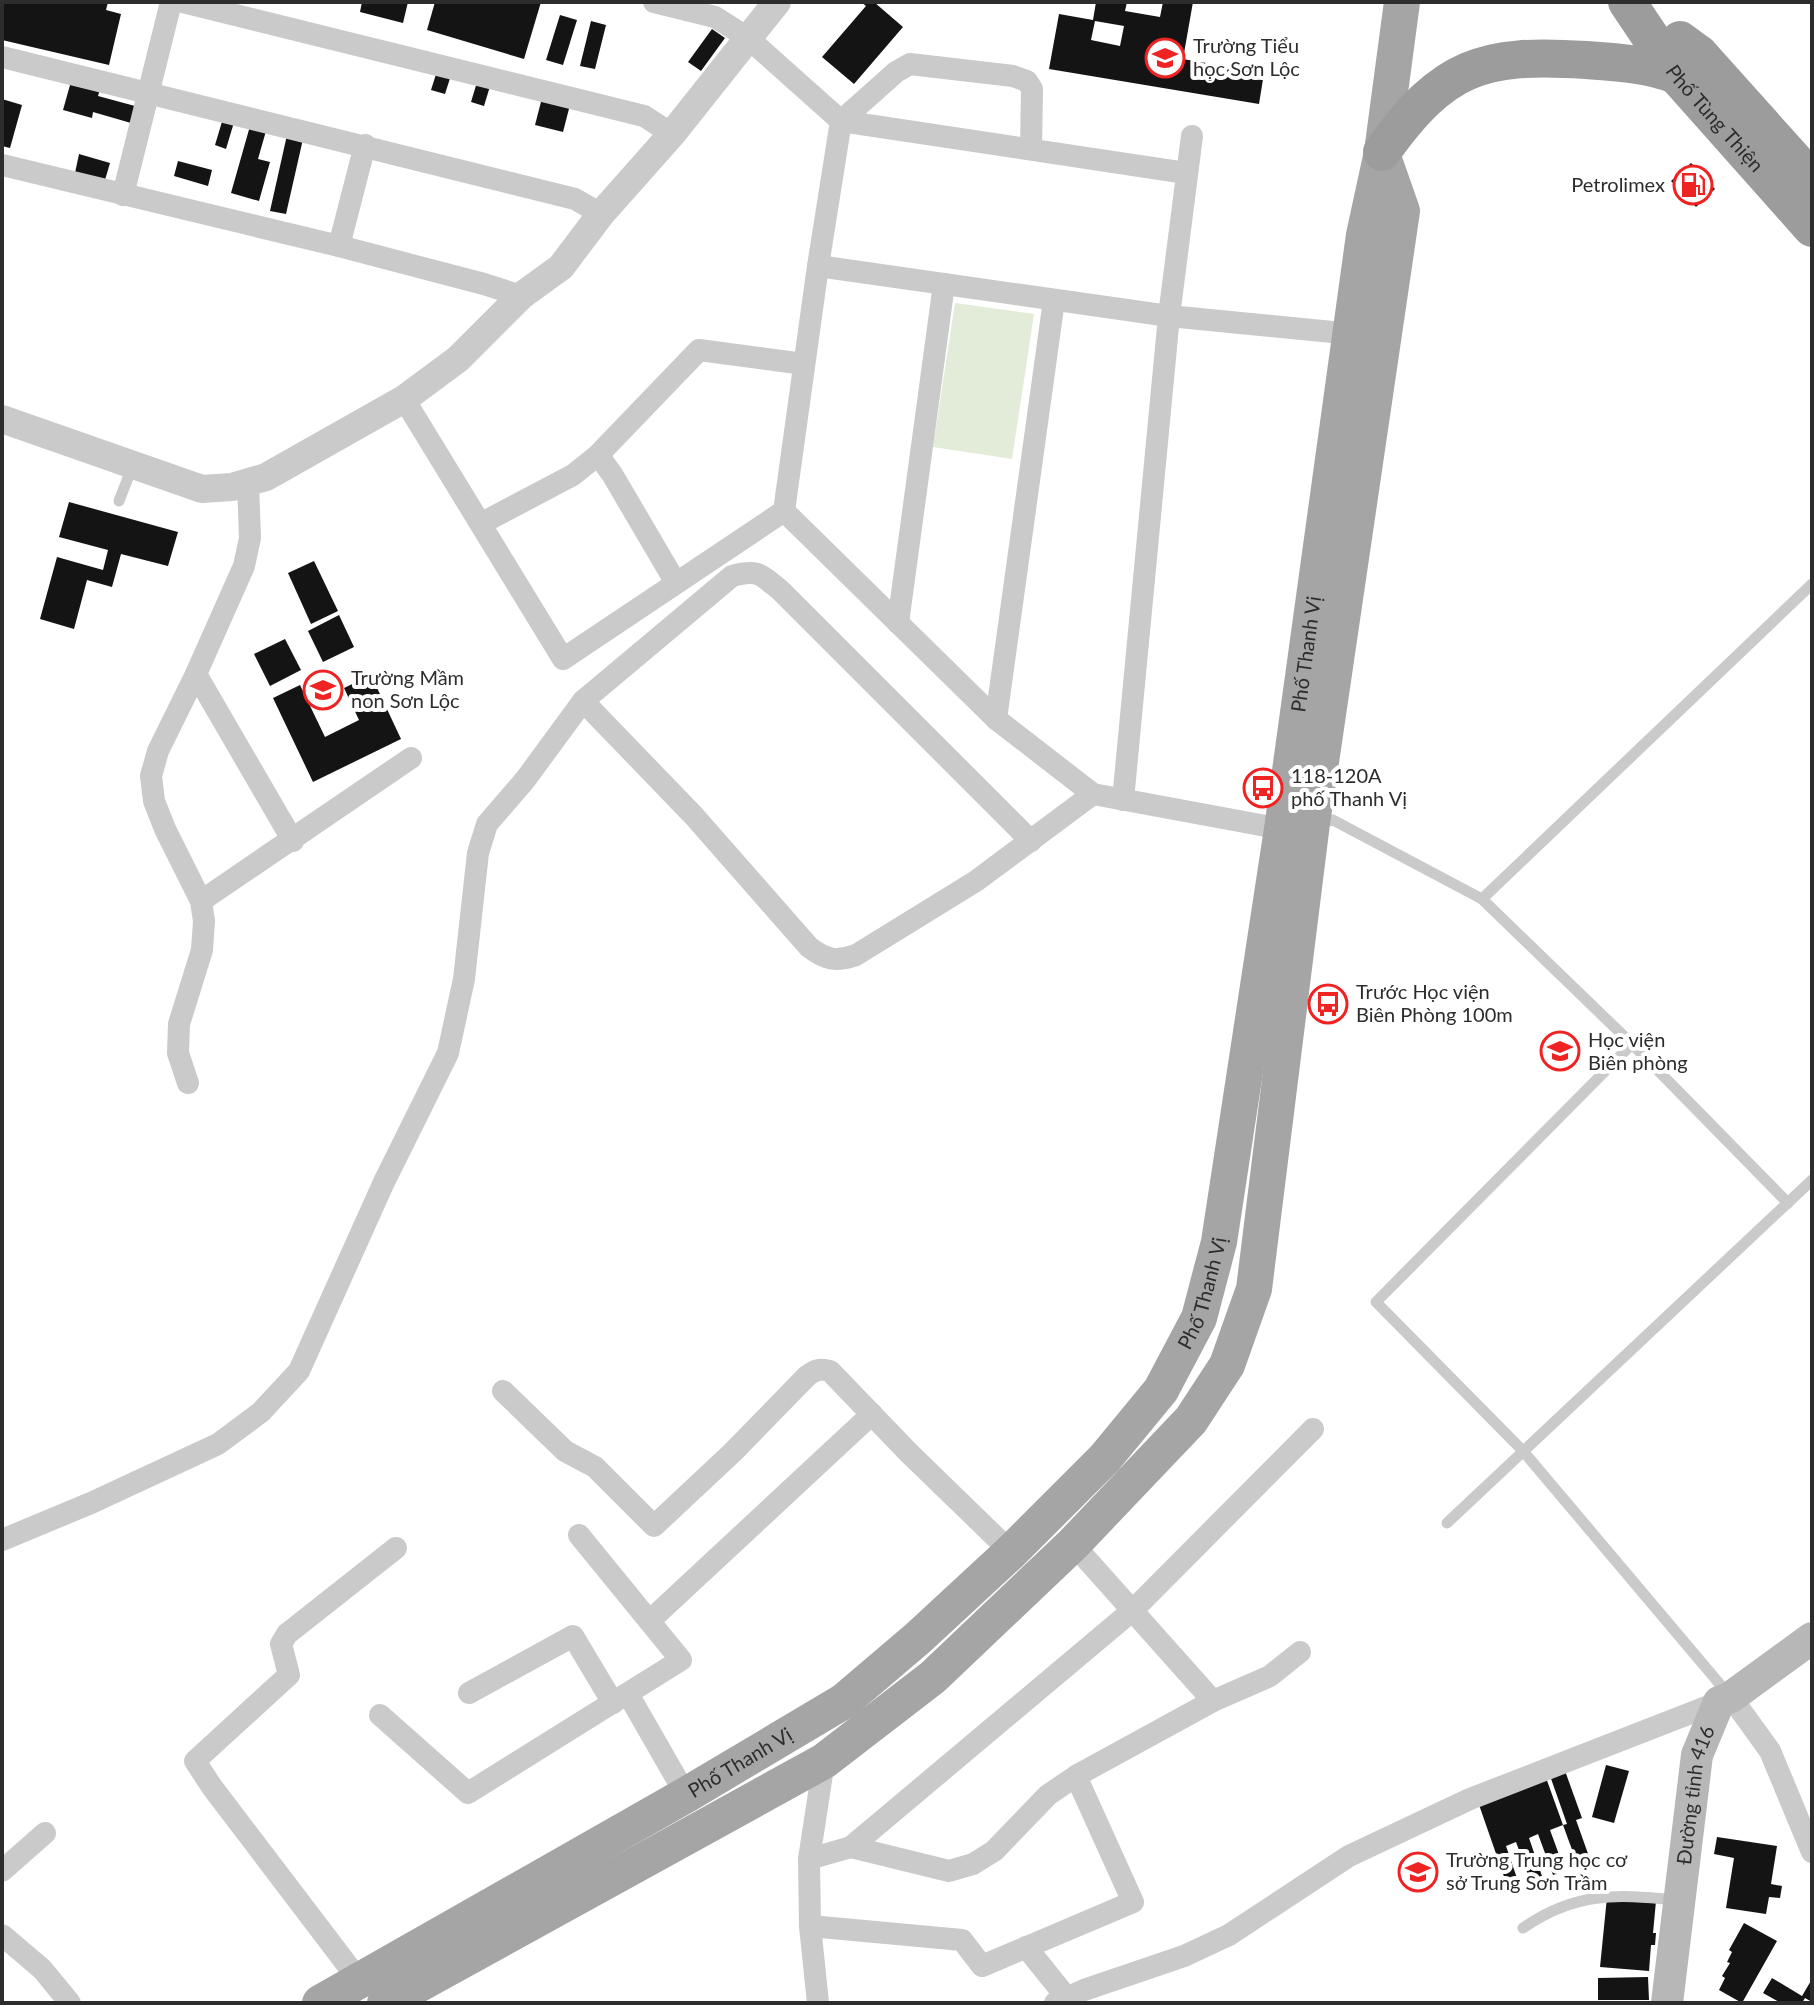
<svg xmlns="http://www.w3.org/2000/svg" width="1814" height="2005" viewBox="0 0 1814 2005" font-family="Lato,sans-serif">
<rect width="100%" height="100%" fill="#fff"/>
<!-- green -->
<polygon fill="#e2ecd9" points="955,303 1034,314 1012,459 933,447"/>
<!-- building -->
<g fill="#141414" fill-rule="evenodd">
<polygon points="4,2 108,2 106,10 121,14 109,65 2,40"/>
<polygon points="362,2 408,2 403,23 360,12"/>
<polygon points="435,2 541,2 524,59 427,30"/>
<polygon points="861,2 874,2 903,27 854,84 822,57 866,6"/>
<path d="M1096 2H1127L1125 11 1160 17 1163 2H1193L1183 59 1264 73 1259 104 1049 69 1059 14 1093 20ZM1095 21 1124 26 1120 46 1091 40Z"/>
<polygon points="560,15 577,20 563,65 546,60"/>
<polygon points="591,21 606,25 595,69 580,66"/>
<polygon points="712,29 725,38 701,71 688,62"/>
<polygon points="438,68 452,72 445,94 431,90"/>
<polygon points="72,78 101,86 98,96 135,106 131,123 93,112 92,118 63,110"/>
<polygon points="478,79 491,83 484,106 471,102"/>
<polygon points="543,94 571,101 563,132 535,125"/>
<polygon points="2,99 22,105 10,148 2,146"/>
<polygon points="224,115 235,119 226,149 215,145"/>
<polygon points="250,126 266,131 258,159 270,162 259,201 231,193"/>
<polygon points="287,135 303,139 286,214 270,211"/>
<polygon points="79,154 110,163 105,180 75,173"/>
<polygon points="178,161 212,170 208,186 174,176"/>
<polygon points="1691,163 1715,189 1696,207 1671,181"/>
<polygon points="69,502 178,532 168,566 121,554 112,587 87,580 74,629 40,619 57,557 103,570 108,550 59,537"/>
<polygon points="314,561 338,611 311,624 288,573"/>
<polygon points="339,615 354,647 323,662 308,631"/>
<polygon points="285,639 301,670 270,686 254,654"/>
<polygon points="371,675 401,739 313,782 273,698 300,685 325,737 359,720 344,688"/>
<polygon points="1606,1765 1629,1771 1614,1823 1592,1817"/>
<polygon points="1564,1768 1582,1818 1576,1820 1591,1862 1578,1866 1563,1825 1567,1824 1549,1773"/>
<polygon points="1545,1775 1563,1825 1550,1830 1565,1871 1553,1875 1538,1834 1529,1838 1543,1879 1531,1883 1516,1842 1506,1846 1520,1887 1509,1891 1477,1799"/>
<polygon points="1717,1837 1777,1846 1771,1884 1782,1886 1780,1898 1769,1897 1766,1914 1726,1908 1734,1858 1714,1854"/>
<polygon points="1607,1897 1656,1901 1653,1933 1656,1933 1655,1945 1651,1945 1649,1971 1600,1967"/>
<polygon points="1744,1923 1777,1941 1742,2003 1719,1990 1725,1978 1722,1976 1730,1963 1727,1962 1732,1952 1729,1950"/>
<polygon points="1648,1977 1649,2000 1598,2000 1598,1978"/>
<polygon points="1772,1978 1802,1996 1812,1979 1812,2002 1805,1998 1802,2003 1781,2003 1763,1993"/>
</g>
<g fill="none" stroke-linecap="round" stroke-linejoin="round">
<!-- service -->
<g stroke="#cacaca" stroke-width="11">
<polyline points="119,501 133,465"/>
<polyline points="1317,823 1333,820 1482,899 1632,1044 1788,1203"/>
<polyline points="1482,899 1812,584"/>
<polyline points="1632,1044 1376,1302 1523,1451 1729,1695"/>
<polyline points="1447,1523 1812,1180"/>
<path d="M1523 1928C1575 1892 1615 1894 1675 1900"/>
</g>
<!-- minor -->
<g stroke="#cacaca" stroke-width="22">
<polyline points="183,2 644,116 672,134"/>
<polyline points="654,2 715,17 748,38 841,121 1186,173"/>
<polyline points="2,57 575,199 601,214"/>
<polyline points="2,165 339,246 484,284 521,296"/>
<polyline points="123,195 171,2"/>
<polyline points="339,246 365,145"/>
<polyline points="818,266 1169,316 1363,335"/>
<polyline points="404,399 563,659 784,511 818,266 841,121 896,72 910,64 1013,76 1027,81 1032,89 1031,148"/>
<polyline points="598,455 612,474 676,583"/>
<polyline points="784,511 996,719 1093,794 1282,829"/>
<polyline points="482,523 573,475 598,455 699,350 804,364"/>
<polyline points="898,623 944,284"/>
<polyline points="196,674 293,841"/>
<path d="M583 701 694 816 809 947C826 960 836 962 856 955L976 881 1093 794"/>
<polyline points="996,719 1054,300"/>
<polyline points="1123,800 1169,316 1192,136"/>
<polyline points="201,901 411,758"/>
<polyline points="188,1083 178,1053 179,1024 202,950 204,921 201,901 165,829 154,801 151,776 158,751 196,674 244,566 250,538 248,483"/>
<path d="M503 1391 565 1451 595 1467 654 1526 733 1452 807 1376C815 1370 820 1368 830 1371L909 1453 1011 1552"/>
<path d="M2 1540 91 1503 218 1444 261 1412 299 1371 384 1182 448 1053 464 979 478 853 487 824 525 780 583 701 732 576C758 569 760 574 780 590L1031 841"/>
<polyline points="1073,1544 1213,1701"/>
<polyline points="657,1614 872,1414"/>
<polyline points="469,1693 573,1636 613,1703"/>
<polyline points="628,1694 686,1795"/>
<polyline points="1731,1697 1770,1751 1812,1852"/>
<polyline points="380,1715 468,1793 681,1660 579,1535"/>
<polyline points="851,1847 949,1871 973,1864 994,1851 1048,1795 1076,1776 1213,1701 1270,1676 1300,1652"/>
<polyline points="809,1859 851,1847 1133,1610 1313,1429"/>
<polyline points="2,1871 45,1833"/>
<polyline points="810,1926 962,1940 982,1966 1133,1902 1076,1776"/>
<polyline points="2,1935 42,1969 70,2003"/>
<polyline points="1026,1947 1067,1998"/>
<polyline points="358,1979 212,1787 195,1761 289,1675 281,1644 287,1634 396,1548"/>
<polyline points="818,2003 810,1926 809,1859 824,1761"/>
<polyline points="1055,2003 1084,1990 1184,1956 1229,1935 1349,1856 1470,1799 1719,1702"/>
</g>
<!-- tertiary -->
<polyline stroke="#cacaca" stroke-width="28" points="2,419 202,489 232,487 266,477 404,399 458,359 521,296 561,267 601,214 672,134 777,2"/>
<!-- secondary -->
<path stroke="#b7b7b7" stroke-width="32" id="s1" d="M1667 2003 1697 1755 1719 1702 1731 1697 1812 1638"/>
<!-- primary -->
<g stroke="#a5a5a5" stroke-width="36">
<path id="s2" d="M320 2003 686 1795 844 1701 918 1638 1011 1552 1105 1458 1161 1390 1199 1318 1219 1242 1282 829 1364 235 1382 152 1402 2"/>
<polyline points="385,2003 824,1761 933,1677 1073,1544 1191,1420 1227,1365 1254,1289 1312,823 1402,211 1382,154"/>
</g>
<!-- trunk -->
<g stroke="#9c9c9c" stroke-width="38">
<path id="s3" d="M1627 2 1676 75 1812 228"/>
<polyline points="1680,40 1699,54 1812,180"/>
<path d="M1382 152C1443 66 1482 53 1586 60 1615 62 1649 64 1676 75L1699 54"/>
</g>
</g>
<!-- icons -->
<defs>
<g id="school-ring" transform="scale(2)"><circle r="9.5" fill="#fff" stroke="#f02323" stroke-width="1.5"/><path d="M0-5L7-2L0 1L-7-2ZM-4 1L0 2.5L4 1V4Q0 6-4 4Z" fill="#f02323"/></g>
<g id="fuel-ring" transform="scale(2)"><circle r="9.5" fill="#fff" stroke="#f02323" stroke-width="1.5"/><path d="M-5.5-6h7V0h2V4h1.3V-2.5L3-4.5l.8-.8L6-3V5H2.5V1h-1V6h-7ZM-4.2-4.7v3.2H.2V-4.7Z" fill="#f02323"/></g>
<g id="bus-ring" transform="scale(2)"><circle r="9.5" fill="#fff" stroke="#f02323" stroke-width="1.5"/><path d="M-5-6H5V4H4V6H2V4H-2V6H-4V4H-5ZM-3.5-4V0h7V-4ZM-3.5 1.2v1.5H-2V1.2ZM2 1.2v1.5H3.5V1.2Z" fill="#f02323"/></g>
<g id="university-ring" transform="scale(2)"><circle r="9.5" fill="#fff" stroke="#f02323" stroke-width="1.5"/><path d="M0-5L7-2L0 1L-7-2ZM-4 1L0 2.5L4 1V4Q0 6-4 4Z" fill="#f02323"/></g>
</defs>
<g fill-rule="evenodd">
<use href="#school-ring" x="1165" y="58"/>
<use href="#fuel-ring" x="1693" y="185"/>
<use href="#school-ring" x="323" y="690"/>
<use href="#bus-ring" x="1263" y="788"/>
<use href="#bus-ring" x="1328" y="1004"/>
<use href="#university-ring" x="1560" y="1051"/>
<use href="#school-ring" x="1418" y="1872"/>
</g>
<g text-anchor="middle" stroke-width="8" stroke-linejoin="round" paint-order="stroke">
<!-- poi labels -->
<g font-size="20" fill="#2d2d2d" stroke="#fff" text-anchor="start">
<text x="1193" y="53">Trường Tiểu<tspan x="1193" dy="23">học Sơn Lộc</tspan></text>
<text x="1665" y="192" text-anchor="end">Petrolimex</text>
<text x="351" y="685">Trường Mầm<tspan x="351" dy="23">non Sơn Lộc</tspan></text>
<text x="1291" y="783">118-120A<tspan x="1291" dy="23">phố Thanh Vị</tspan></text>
<text x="1356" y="999">Trước Học viện<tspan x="1356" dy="23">Biên Phòng 100m</tspan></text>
<text x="1588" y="1047">Học viện<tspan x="1588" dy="23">Biên phòng</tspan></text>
<text x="1446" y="1867">Trường Trung học cơ<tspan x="1446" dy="23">sở Trung Sơn Trầm</tspan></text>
</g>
<!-- street labels -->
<g font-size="20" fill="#2d2d2d" stroke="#fff">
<text dy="7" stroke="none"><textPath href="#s3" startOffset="146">Phố Tùng Thiện</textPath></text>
<text dy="7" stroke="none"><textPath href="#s2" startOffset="1804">Phố Thanh Vị</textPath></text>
<text dy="7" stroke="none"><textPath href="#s2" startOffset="1156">Phố Thanh Vị</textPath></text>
<text dy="7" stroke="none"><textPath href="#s2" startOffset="484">Phố Thanh Vị</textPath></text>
<text dy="7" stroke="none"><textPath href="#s1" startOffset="210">Đường tỉnh 416</textPath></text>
</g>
</g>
<!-- border -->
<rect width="1814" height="2005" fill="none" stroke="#2d2d2d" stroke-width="8"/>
</svg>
